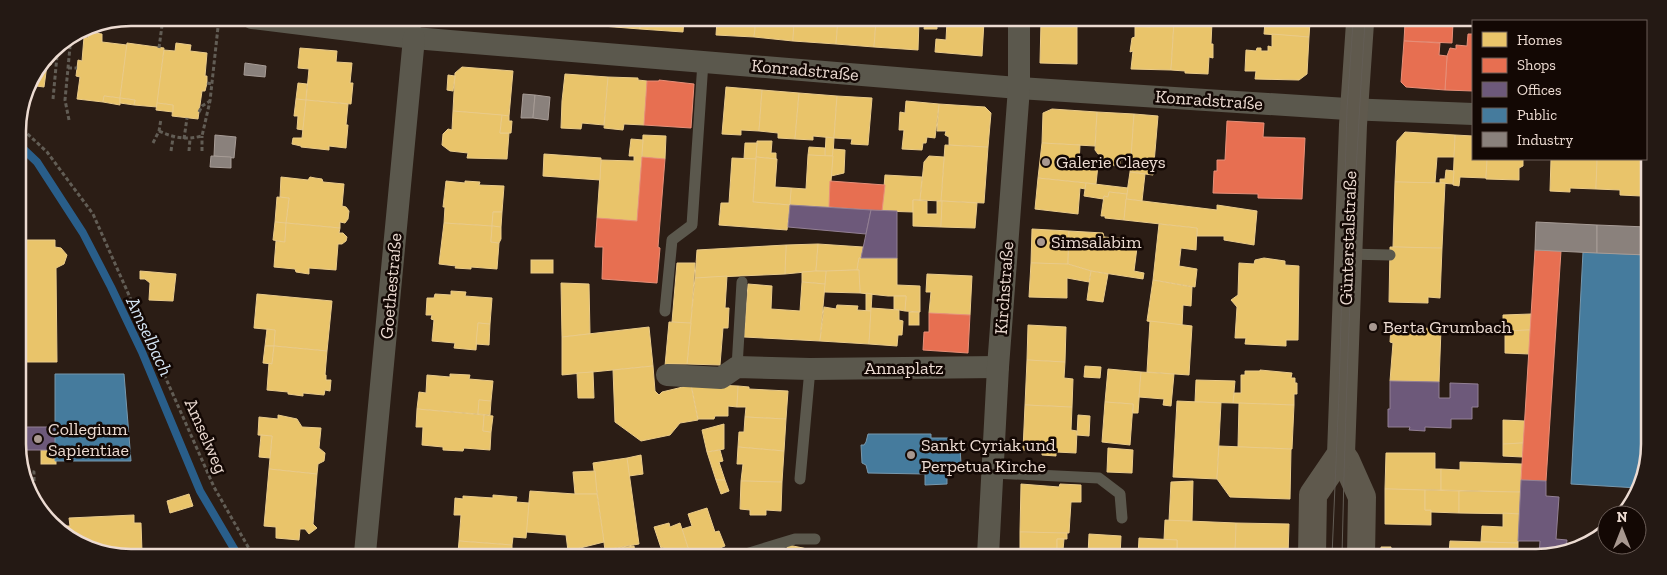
<svg xmlns="http://www.w3.org/2000/svg" width="1667" height="575" viewBox="0 0 1667 575" font-family="'Zilla Slab',serif">
<rect width="100%" height="100%" fill="#2b1d15"/>
<!-- homes -->
<g fill="#e9c46a" stroke="#eacb89">
<polygon points="534,19 568,19 568,23 534,21"/>
<polygon points="568,19 602,19 602,26 568,23"/>
<polygon points="602,19 640,20 640,29 602,26"/>
<polygon points="640,20 684,20 683,32 640,29"/>
<polygon points="717,20 756,20 754,37 716,35"/>
<polygon points="756,20 794,20 793,41 754,37"/>
<polygon points="794,20 838,20 836,44 793,41"/>
<polygon points="838,20 876,21 874,47 836,44"/>
<polygon points="876,21 919,21 918,50 874,47"/>
<polygon points="925,21 937,21 937,29 924,29"/>
<polygon points="947,21 984,21 982,56 935,52 936,39 946,40"/>
<polygon points="1041,21 1077,21 1077,64 1040,63"/>
<polygon points="1156,22 1174,22 1171,70 1131,69 1133,51 1130,52 1132,38 1135,37 1135,26 1150,27"/>
<polygon points="1174,22 1212,22 1211,44 1213,44 1213,58 1209,57 1208,74 1185,73 1185,71 1171,70"/>
<polygon points="1265,22 1310,22 1309,37 1264,34"/>
<polygon points="88,32 102,34 102,42 127,45 120,98 104,96 103,102 77,99 80,77 76,76 78,60 82,61 84,37 88,38"/>
<polygon points="1272,34 1309,37 1307,74 1299,80 1255,79 1256,71 1245,71 1246,50 1256,51 1257,48 1261,48 1261,51 1268,51 1268,46 1272,47"/>
<polygon points="127,43 164,48 157,107 134,105 135,100 120,98"/>
<polygon points="176,43 191,45 190,51 207,53 205,76 207,76 207,83 205,91 202,91 198,119 172,116 173,105 157,103 164,50 175,51"/>
<polygon points="300,48 337,51 336,62 352,63 350,83 353,83 351,104 306,100 309,69 298,68"/>
<polygon points="52,51 51,65 47,65 44,87 28,85 29,81"/>
<polygon points="462,67 513,71 509,116 453,111 455,73"/>
<polygon points="565,74 608,77 604,125 582,123 581,129 561,128 562,101"/>
<polygon points="448,75 455,76 453,91 447,90"/>
<polygon points="608,77 638,78 638,80 647,81 644,125 624,124 623,130 604,128"/>
<polygon points="298,83 307,84 306,100 296,99"/>
<polygon points="726,87 762,90 759,131 741,130 741,135 722,134"/>
<polygon points="762,90 799,93 795,139 778,138 778,133 759,131"/>
<polygon points="799,93 837,96 834,138 813,136 813,140 795,139"/>
<polygon points="104,96 120,98 120,105 103,102"/>
<polygon points="837,96 872,98 868,145 851,144 852,139 834,138"/>
<polygon points="120,98 135,100 134,105 120,103"/>
<polygon points="296,99 306,100 303,130 297,129 298,116 294,116"/>
<polygon points="306,100 348,104 346,125 348,125 346,148 329,146 329,150 301,147 301,146 292,144 293,138 302,138"/>
<polygon points="906,101 939,104 935,138 927,137 926,143 923,143 922,150 902,149 904,130 899,130 900,112 905,113"/>
<polygon points="157,103 173,105 173,112 156,110"/>
<polygon points="939,104 985,107 991,113 988,147 949,145 949,137 945,135 946,131 937,131"/>
<polygon points="1052,109 1097,112 1095,146 1042,143 1043,113"/>
<polygon points="453,111 502,115 500,133 509,133 507,159 467,158 468,153 450,151 442,145 443,134 448,129 452,130"/>
<polygon points="1097,112 1134,114 1131,161 1120,160 1120,166 1105,165 1102,162 1102,154 1098,154 1095,150"/>
<polygon points="1134,114 1158,116 1153,175 1130,172"/>
<polygon points="502,115 509,116 509,121 512,121 511,133 500,133"/>
<polygon points="1405,132 1455,135 1454,157 1437,157 1435,183 1395,182 1397,141"/>
<polygon points="643,135 666,136 665,159 642,157"/>
<polygon points="1455,135 1473,136 1473,159 1487,159 1486,178 1460,177 1459,186 1453,185"/>
<polygon points="826,137 834,138 833,156 825,156"/>
<polygon points="631,139 643,140 637,221 597,218 601,160 634,161 634,156 629,156"/>
<polygon points="757,141 772,141 771,153 776,153 776,159 756,157"/>
<polygon points="745,143 757,143 756,159 744,159"/>
<polygon points="1042,143 1080,145 1079,164 1098,165 1096,184 1038,178"/>
<polygon points="945,145 988,147 984,203 941,201"/>
<polygon points="809,147 825,148 825,156 808,155"/>
<polygon points="833,149 845,150 844,173 831,176"/>
<polygon points="544,154 601,158 600,180 543,176"/>
<polygon points="808,155 833,156 829,207 790,205 791,188 806,189"/>
<polygon points="929,156 944,157 941,201 920,200 924,162"/>
<polygon points="756,157 777,159 775,187 791,188 790,205 753,202"/>
<polygon points="732,158 756,159 753,202 790,205 787,230 719,225 721,203 729,203"/>
<polygon points="1487,159 1523,159 1523,166 1519,168 1519,180 1486,179"/>
<polygon points="1551,159 1597,159 1596,189 1570,188 1570,192 1550,191"/>
<polygon points="1597,159 1643,159 1641,196 1620,195 1620,190 1596,189"/>
<polygon points="1446,170 1454,171 1453,184 1440,183 1440,179 1445,179"/>
<polygon points="1130,172 1145,174 1142,201 1126,199"/>
<polygon points="885,175 922,177 920,200 913,200 913,212 882,211"/>
<polygon points="281,177 308,180 310,177 315,178 322,179 323,182 344,184 342,206 346,207 349,211 348,219 345,223 340,222 340,228 286,223 289,198 280,197"/>
<polygon points="1038,178 1086,183 1085,189 1080,188 1078,214 1035,209"/>
<polygon points="446,181 465,183 465,181 480,182 479,185 504,186 502,212 493,212 492,226 444,223 445,207 443,207"/>
<polygon points="1395,182 1445,183 1442,248 1393,247"/>
<polygon points="1086,183 1128,188 1127,194 1109,192 1108,197 1104,196 1103,199 1084,196"/>
<polygon points="1109,192 1127,194 1124,220 1105,218 1105,216 1101,216 1104,196 1108,197"/>
<polygon points="277,197 289,198 286,223 275,222"/>
<polygon points="1126,199 1217,210 1217,205 1257,211 1254,245 1224,240 1224,236 1197,236 1197,228 1124,220"/>
<polygon points="913,200 927,201 927,214 937,214 937,201 942,201 941,227 913,226"/>
<polygon points="942,201 977,203 975,228 941,227"/>
<polygon points="493,212 502,212 501,227 492,226"/>
<polygon points="275,222 286,223 285,242 273,240"/>
<polygon points="286,223 340,228 339,233 343,233 347,237 346,241 342,244 338,244 336,270 309,268 309,274 296,272 295,269 274,267 276,241 285,242"/>
<polygon points="444,223 492,226 491,242 499,243 497,269 471,267 471,269 455,268 456,266 439,264"/>
<polygon points="1159,224 1197,228 1196,250 1181,248 1179,266 1197,269 1195,287 1153,280"/>
<polygon points="492,226 501,227 501,239 499,243 491,242"/>
<polygon points="1032,229 1069,231 1068,264 1031,263"/>
<polygon points="1069,231 1103,233 1104,237 1138,240 1134,271 1144,273 1143,279 1091,271 1068,264"/>
<polygon points="18,240 55,240 55,247 61,248 67,255 64,264 56,268 57,362 19,362"/>
<polygon points="818,244 816,271 785,274 786,245"/>
<polygon points="818,244 863,247 861,258 859,258 857,270 816,271"/>
<polygon points="786,245 785,274 695,278 697,250"/>
<polygon points="1390,247 1442,248 1440,298 1428,297 1428,303 1389,302"/>
<polygon points="859,258 897,258 897,285 920,286 920,312 905,311 906,296 888,296 860,293 859,270 857,270"/>
<polygon points="1264,258 1285,261 1285,265 1299,266 1298,340 1286,340 1286,346 1245,344 1246,338 1235,338 1237,307 1231,300 1238,295 1239,263 1254,264 1255,260"/>
<rect x="531" y="260" width="22" height="13"/>
<polygon points="677,263 695,263 691,323 672,322"/>
<polygon points="1031,263 1068,264 1091,271 1089,282 1067,278 1067,298 1029,297"/>
<polygon points="857,270 859,270 860,293 824,292 826,271"/>
<polygon points="140,271 176,274 173,301 149,300 150,283 145,279 140,279"/>
<polygon points="816,271 826,271 825,284 802,282 802,272"/>
<polygon points="1091,271 1108,274 1103,302 1087,300"/>
<polygon points="927,274 972,276 970,315 929,313 931,292 926,292"/>
<polygon points="727,276 725,308 729,308 728,328 723,328 720,365 687,364 695,278"/>
<polygon points="1153,280 1192,287 1191,306 1183,305 1182,326 1147,321"/>
<polygon points="802,282 825,284 820,341 744,337 748,284 772,286 771,309 800,311"/>
<polygon points="561,283 589,284 590,334 562,337"/>
<polygon points="451,291 466,292 465,296 492,298 490,324 478,323 476,350 454,348 455,343 432,341 434,320 431,319 432,315 426,315 427,298 434,298 435,294 451,295"/>
<polygon points="866,293 872,294 871,311 866,311"/>
<polygon points="257,294 332,301 327,351 274,346 275,330 254,328"/>
<polygon points="894,296 906,296 905,311 894,309"/>
<polygon points="837,305 858,306 857,310 871,311 869,344 820,341 824,307 836,309"/>
<polygon points="871,308 899,310 899,320 903,321 902,335 898,335 897,346 869,344"/>
<rect x="909" y="312" width="10" height="13"/>
<polygon points="1531,314 1530,330 1503,331 1503,315"/>
<polygon points="1150,321 1192,326 1189,375 1147,372"/>
<polygon points="669,322 691,323 687,364 667,364 665,366"/>
<polygon points="478,323 490,324 489,345 476,344"/>
<polygon points="1028,325 1066,327 1065,362 1027,360"/>
<polygon points="1391,326 1441,329 1439,382 1390,381 1393,343 1390,342"/>
<polygon points="649,327 653,366 562,375 562,337"/>
<polygon points="267,329 275,330 274,346 265,346"/>
<polygon points="1530,330 1529,354 1505,353 1505,331"/>
<polygon points="265,346 274,346 272,364 263,363"/>
<polygon points="274,346 327,351 325,375 326,375 326,380 331,380 330,391 325,390 324,395 303,393 303,396 288,394 288,392 267,390 269,363 272,364"/>
<polygon points="1027,360 1065,362 1064,378 1073,379 1072,407 1025,405"/>
<polygon points="653,366 655,391 659,395 662,392 691,385 698,420 680,423 670,435 641,441 615,422 613,370"/>
<polygon points="1085,366 1101,367 1100,378 1084,377"/>
<polygon points="1108,369 1141,372 1138,413 1133,413 1133,404 1105,402"/>
<polygon points="1260,370 1292,373 1291,378 1295,378 1295,383 1297,383 1297,394 1294,394 1294,405 1233,403 1234,393 1241,393 1241,375 1245,375 1245,371 1260,371"/>
<polygon points="593,372 594,398 578,398 577,373"/>
<polygon points="1141,372 1174,374 1171,406 1163,405 1164,399 1139,397"/>
<polygon points="450,374 470,375 469,379 493,381 491,401 479,400 478,414 417,409 419,392 426,393 427,375 450,377"/>
<polygon points="1196,380 1235,381 1233,403 1195,402"/>
<polygon points="691,384 738,386 737,407 728,406 728,416 715,416 714,419 698,419"/>
<polygon points="738,386 749,387 749,389 788,391 786,419 745,417 746,407 737,407"/>
<polygon points="479,400 491,401 490,415 478,414"/>
<polygon points="1177,401 1221,403 1217,479 1173,477"/>
<polygon points="1105,402 1133,404 1130,445 1102,442"/>
<polygon points="1239,403 1294,405 1292,449 1238,447"/>
<polygon points="1025,405 1072,407 1071,430 1077,431 1076,453 1056,452 1056,456 1042,455 1042,451 1023,450"/>
<polygon points="417,409 484,415 483,431 491,432 490,450 464,448 463,451 443,450 443,447 422,445 423,427 416,427"/>
<polygon points="278,415 297,419 302,427 321,428 319,448 325,453 324,461 318,464 317,474 269,469 272,436 258,435 259,417 278,419"/>
<polygon points="484,415 493,416 491,432 483,431"/>
<polygon points="1078,415 1090,416 1089,436 1077,435"/>
<polygon points="745,417 786,419 784,451 738,447 739,432 744,432"/>
<polygon points="1503,420 1525,421 1523,443 1503,444"/>
<polygon points="724,424 724,449 707,452 702,430"/>
<polygon points="261,435 272,436 270,458 259,457"/>
<polygon points="1523,443 1522,457 1503,456 1503,444"/>
<polygon points="1219,446 1291,449 1290,499 1230,497 1217,479"/>
<polygon points="738,447 784,451 782,482 741,481 743,464 737,464"/>
<polygon points="1108,448 1133,450 1132,473 1107,472"/>
<rect x="41" y="450" width="15" height="14"/>
<polygon points="720,450 723,461 719,462 725,480 716,480 707,452"/>
<polygon points="1386,453 1435,453 1435,469 1441,469 1441,490 1385,489"/>
<polygon points="641,455 643,474 629,476 627,458"/>
<polygon points="627,458 639,544 605,550 593,463"/>
<polygon points="1460,462 1522,464 1521,492 1441,490 1441,469 1460,470"/>
<polygon points="269,469 317,474 313,524 317,528 309,534 305,529 300,529 299,540 276,538 276,527 264,526"/>
<polygon points="595,471 597,494 575,494 573,472"/>
<polygon points="716,480 725,480 729,491 721,494"/>
<polygon points="741,481 782,482 781,511 766,510 766,515 750,515 750,510 740,509"/>
<polygon points="1193,481 1192,521 1169,521 1171,482"/>
<polygon points="1021,484 1059,487 1060,484 1081,485 1081,502 1071,502 1069,533 1020,532"/>
<polygon points="1385,489 1425,490 1425,510 1431,510 1431,525 1385,524"/>
<polygon points="1425,490 1459,491 1459,513 1431,512 1431,510 1425,510"/>
<polygon points="530,491 575,494 597,494 604,542 568,551 566,535 526,532"/>
<polygon points="1459,491 1521,492 1520,514 1459,513"/>
<polygon points="189,494 193,506 170,513 167,501"/>
<polygon points="493,495 517,497 516,502 529,503 526,538 513,537 512,545 459,541 461,515 454,515 455,498 463,499 463,496 493,498"/>
<polygon points="707,508 715,532 719,531 725,546 720,548 722,554 690,554 682,529 692,526 688,514"/>
<polygon points="1503,513 1520,514 1518,543 1481,542 1482,526 1503,527"/>
<polygon points="134,515 134,523 141,523 142,552 95,552 62,530 62,526 70,526 69,518"/>
<polygon points="1165,520 1236,523 1235,556 1203,556 1204,551 1177,550 1177,540 1164,540"/>
<polygon points="669,523 670,527 680,523 690,554 658,554 665,551 663,547 661,548 654,527"/>
<polygon points="1236,523 1289,524 1288,556 1235,556"/>
<polygon points="1020,532 1067,533 1067,539 1057,539 1057,550 1063,550 1063,555 1020,555"/>
<polygon points="1089,534 1121,536 1120,556 1088,555"/>
<polygon points="1139,538 1177,540 1177,556 1138,556"/>
<polygon points="1057,539 1064,539 1063,550 1057,550"/>
<polygon points="459,541 512,545 512,553 458,553"/>
<polygon points="1450,541 1518,543 1518,556 1449,554"/>
<polygon points="788,545 803,548 801,554 785,554"/>
<polygon points="634,546 635,553 645,551 646,554 606,554 605,550"/>
<polygon points="1381,547 1391,547 1391,553 1428,554 1428,557 1381,557"/>
<polygon points="803,548 818,552 818,554 801,554"/>
<polygon points="1177,550 1204,551 1203,556 1177,556"/>
</g>
<!-- shops -->
<g fill="#e76f51" stroke="#e88f78">
<polygon points="1405,23 1453,23 1452,43 1404,41"/>
<polygon points="1468,34 1473,34 1473,91 1445,90 1447,56 1450,48 1456,49 1456,45 1467,46"/>
<polygon points="1404,41 1440,43 1439,55 1447,56 1445,90 1406,87 1401,82"/>
<polygon points="659,80 694,84 691,128 644,125 647,81 659,81"/>
<polygon points="1227,121 1264,123 1263,137 1305,138 1302,199 1258,198 1258,194 1213,193 1214,171 1217,171 1217,160 1225,160"/>
<polygon points="642,157 665,159 658,247 660,248 657,283 602,279 603,247 595,247 597,218 637,221"/>
<polygon points="830,181 885,185 882,211 829,207"/>
<polygon points="1535,250 1561,251 1546,481 1521,480"/>
<polygon points="929,313 970,315 968,353 923,350 924,332 929,332"/>
</g>
<!-- offices -->
<g fill="#6d597a" stroke="#938094">
<polygon points="790,205 871,210 866,234 788,227"/>
<polygon points="871,210 897,211 897,258 861,258"/>
<polygon points="1390,381 1439,382 1439,398 1450,398 1450,383 1478,384 1478,407 1472,407 1472,419 1451,419 1451,428 1425,427 1425,431 1409,430 1410,427 1388,427 1388,409 1390,409"/>
<polygon points="19,427 56,427 56,450 20,450"/>
<polygon points="1521,480 1546,481 1546,496 1559,497 1556,539 1567,540 1566,549 1543,557 1539,557 1540,541 1518,541"/>
</g>
<!-- public -->
<g fill="#457b9d" stroke="#7798ad">
<polygon points="1583,252 1647,255 1644,480 1638,488 1571,484"/>
<polygon points="55,374 124,374 131,461 55,461"/>
<polygon points="868,434 931,434 931,438 951,438 960,448 961,463 952,471 947,471 947,484 925,485 925,474 868,473 866,465 862,463 861,445 864,445 866,442"/>
</g>
<!-- industry -->
<g fill="#8a817c" stroke="#a79c96">
<polygon points="245,63 266,66 265,77 244,75"/>
<polygon points="523,94 535,95 533,118 521,118"/>
<polygon points="535,95 550,97 548,120 533,118"/>
<polygon points="215,135 236,137 234,158 214,156"/>
<polygon points="211,156 231,157 231,168 210,167"/>
<polygon points="1536,222 1597,225 1597,253 1535,250"/>
<polygon points="1597,225 1647,227 1647,255 1597,253"/>
</g>
<g fill="none" stroke-linecap="round" stroke-linejoin="round">
<!-- stream -->
<polyline stroke="#295e8a" stroke-width="8" points="18,144 37,162 83,233 111,287 142,352 200,491 236,552"/>
<!-- path -->
<g stroke="#625d55" stroke-width="3" stroke-dasharray="4 2.5" stroke-linecap="butt">
<polyline points="159,48 163,18"/>
<polyline points="51,57 57,58"/>
<polyline points="68,68 77,68"/>
<polyline points="207,83 213,84"/>
<polyline points="53,99 58,45"/>
<polyline points="199,112 202,106 210,101"/>
<polyline points="69,120 65,100 71,36"/>
<polyline points="18,125 47,152 93,214 214,487 251,552"/>
<path d="M159 131C174 138 186 140 202 136L210 101 219 18"/>
<polyline points="184,139 187,118"/>
<polyline points="153,143 159,131 161,119"/>
<polyline points="171,151 173,138"/>
<polyline points="189,151 190,139"/>
<polyline points="202,151 202,136"/>
<polyline points="22,471 26,471 24,450"/>
<polyline points="26,471 34,472 34,494"/>
</g>
<!-- service -->
<g stroke="#5b584d" stroke-width="11">
<polyline points="414,38 416,19"/>
<polyline points="1347,254 1390,255"/>
<polyline points="665,311 672,240 692,225 703,62"/>
<polyline points="737,367 742,282"/>
<polyline points="993,473 1099,478 1120,494 1122,518"/>
<polyline points="800,479 810,369"/>
<polyline points="746,554 795,539 815,539"/>
</g>
<!-- minor -->
<g stroke="#5b584d" stroke-width="22">
<polyline points="252,18 414,38 1019,88 1347,109 1473,114"/>
<polyline points="1646,123 1648,123"/>
<polyline points="667,375 721,378 737,367 810,369 998,367"/>
<polyline points="365,553 414,38"/>
<polyline points="988,555 998,367 1019,88 1019,21"/>
</g>
<!-- secondary -->
<g stroke="#5f594d" stroke-width="28">
<polyline points="1341,454 1346,461 1362,497 1361,557"/>
<polyline points="1312,556 1313,495 1341,454 1353,125 1360,23"/>
</g>
<!-- tram -->
<g stroke="#635d55" stroke-width="1">
<polyline points="1332,556 1339,392 1347,109 1353,23"/>
<path d="M1342 556C1346 378 1353 200 1365 23"/>
</g>
</g>
<!-- markers -->
<g fill="#a89890" stroke="#130804" stroke-width="2">
<circle cx="1046" cy="162" r="5"/>
<circle cx="1041" cy="242" r="5"/>
<circle cx="1373" cy="327" r="5"/>
<circle cx="38" cy="439" r="5"/>
<circle cx="911" cy="455" r="5"/>
</g>
<g text-anchor="middle" stroke-width="5" stroke-linejoin="round" paint-order="stroke">
<!-- street labels -->
<g font-size="18" fill="#ecdbd2" stroke="#130804">
<text transform="translate(805 70) rotate(5)" y="6">Konradstraße</text>
<text transform="translate(1209 100) rotate(4)" y="6">Konradstraße</text>
<text transform="translate(1348 238) rotate(-88)" y="6">Günterstalstraße</text>
<text transform="translate(391 286) rotate(-85)" y="6">Goethestraße</text>
<text transform="translate(1004 288) rotate(-86)" y="6">Kirchstraße</text>
<text x="904" y="374">Annaplatz</text>
<text transform="translate(206 436) rotate(66)" y="6">Amselweg</text>
</g>
<!-- poi labels -->
<g font-size="18" fill="#ecdbd2" stroke="#130804" text-anchor="start">
<text x="1056" y="168">Galerie Claeys</text>
<text x="1051" y="248">Simsalabim</text>
<text x="1383" y="333">Berta Grumbach</text>
<text x="48" y="435">Collegium<tspan x="48" dy="21">Sapientiae</tspan></text>
<text x="921" y="451">Sankt Cyriak und<tspan x="921" dy="21">Perpetua Kirche</tspan></text>
</g>
<!-- water labels -->
<g font-size="19" font-style="italic" fill="#d4e4f3" stroke="#130804">
<text transform="translate(150 336) rotate(65)" y="7">Amselbach</text>
</g>
</g>
<!-- crop -->
<path d="M0 0H1667V575H0ZM131 26H1536A105 105 0 0 1 1641 131V444A105 105 0 0 1 1536 549H131A105 105 0 0 1 26 444V131A105 105 0 0 1 131 26Z" fill="#241914" fill-rule="evenodd"/>
<path fill="none" stroke="#ecdbd2" stroke-width="2.5" d="M131 26H1536A105 105 0 0 1 1641 131V444A105 105 0 0 1 1536 549H131A105 105 0 0 1 26 444V131A105 105 0 0 1 131 26Z"/>
<!-- legend -->
<rect x="1472" y="20" width="175" height="140" fill="#130804" stroke="#6a5c56"/>
<rect x="1482" y="32" width="25" height="15" fill="#e9c46a" stroke="#6a5c56"/>
<text x="1517" y="45" font-size="15" fill="#ecdbd2">Homes</text>
<rect x="1482" y="58" width="25" height="15" fill="#e76f51" stroke="#6a5c56"/>
<text x="1517" y="70" font-size="15" fill="#ecdbd2">Shops</text>
<rect x="1482" y="82" width="25" height="15" fill="#6d597a" stroke="#6a5c56"/>
<text x="1517" y="95" font-size="15" fill="#ecdbd2">Offices</text>
<rect x="1482" y="108" width="25" height="15" fill="#457b9d" stroke="#6a5c56"/>
<text x="1517" y="120" font-size="15" fill="#ecdbd2">Public</text>
<rect x="1482" y="132" width="25" height="15" fill="#8a817c" stroke="#6a5c56"/>
<text x="1517" y="145" font-size="15" fill="#ecdbd2">Industry</text>
<!-- north arrow -->
<g transform="translate(1622 530)"><circle r="24" fill="#130804" stroke="#6a5c56"/>
<path d="M0-4L9 19L0 12L-9 19Z" fill="#a89890"/>
<text y="-8" font-size="14" font-weight="bold" text-anchor="middle" fill="#ecdbd2">N</text>
</g>
</svg>
